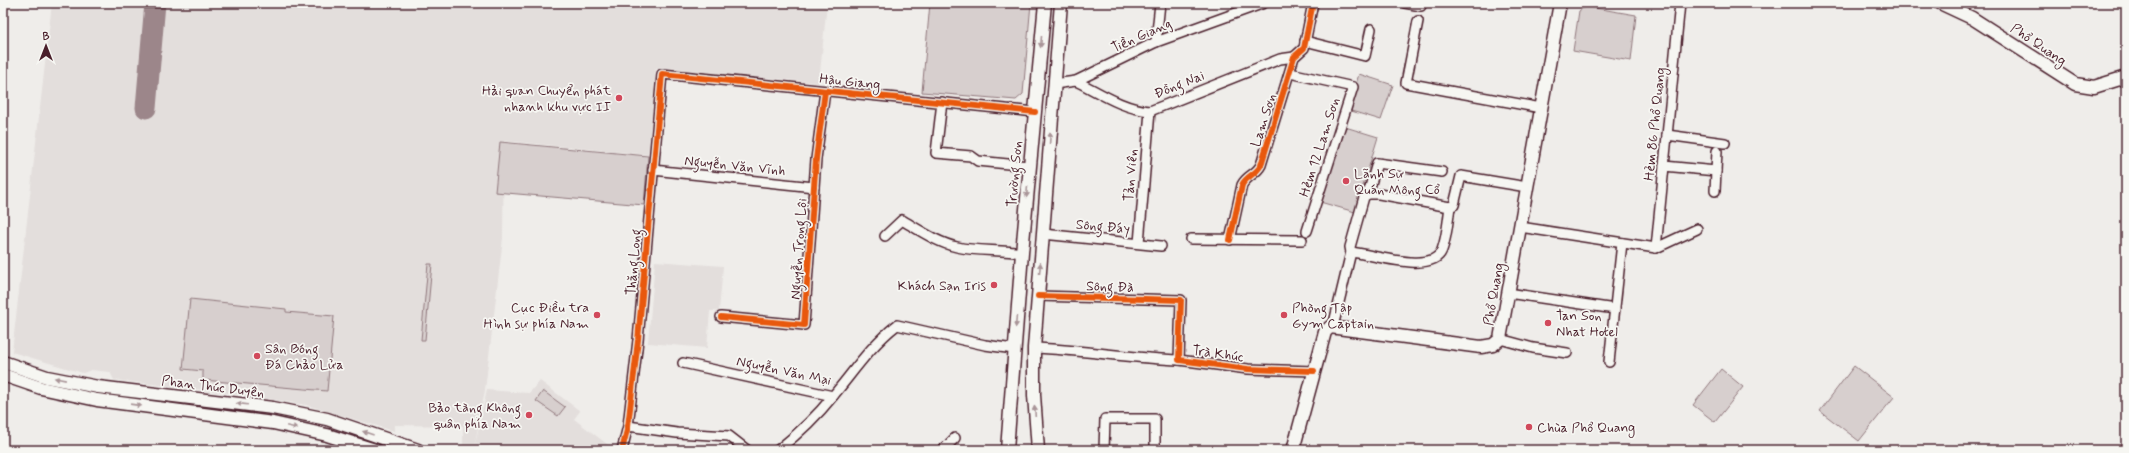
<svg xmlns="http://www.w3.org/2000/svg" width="2129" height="453" viewBox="0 0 2129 453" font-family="Mynerve,sans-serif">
<rect width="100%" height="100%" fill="#efedea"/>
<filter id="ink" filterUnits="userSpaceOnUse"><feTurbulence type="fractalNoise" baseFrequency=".025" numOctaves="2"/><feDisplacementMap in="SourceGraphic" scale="8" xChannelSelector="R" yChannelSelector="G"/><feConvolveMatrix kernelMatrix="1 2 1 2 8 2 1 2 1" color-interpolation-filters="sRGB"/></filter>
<g filter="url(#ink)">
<!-- built -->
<g fill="#e3dedc">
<polygon points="52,3 827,3 819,83 656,68 649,155 504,141 503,238 485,390 474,449 487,390 529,393 540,381 580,411 574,419 611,447 610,450 463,450 463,426 394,425 394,431 306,405 221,392 114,380 110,372 91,370 83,373 12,352"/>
<polygon points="655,261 723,266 719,311 710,311 707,348 648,343"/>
</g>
<!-- green -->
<g fill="#d7cfce" stroke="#90777c">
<polygon points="930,3 1031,3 1023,94 1016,100 922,92"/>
<polygon points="1589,7 1636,15 1631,61 1573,51 1579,11 1583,8"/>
<polygon points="1359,74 1393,85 1381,120 1348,110"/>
<polygon points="1342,126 1378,137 1355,212 1320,202"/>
<polygon points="500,142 648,156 644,205 495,192"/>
<polygon points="428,264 432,264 425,340 421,340"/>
<polygon points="190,299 286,309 286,312 334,316 327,391 203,380 203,371 183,369"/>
<polygon points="1854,366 1894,397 1859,441 1820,411"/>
<polygon points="1721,369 1743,387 1715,422 1693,405"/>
<polygon points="543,391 565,407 558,416 536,401"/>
</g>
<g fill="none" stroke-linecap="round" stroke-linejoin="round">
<!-- taxiway -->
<polyline stroke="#9c868a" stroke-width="21" points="146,108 155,3"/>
<!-- minor casing -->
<g stroke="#4a1f2b" stroke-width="12">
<g id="minor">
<polyline points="1405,3 1421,6"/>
<polyline points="1418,21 1406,83 1541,108"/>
<polyline points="1305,41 1365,56 1371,29"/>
<polyline points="1156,42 1160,3"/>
<polyline points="1290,73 1353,87 1307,231"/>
<path d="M1076 81C1100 93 1123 109 1150 111L1280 59 1294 57"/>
<polyline points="1054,84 1076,81 1156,42 1264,3"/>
<polyline points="942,102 936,153 971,156 978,161 1029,166"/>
<polyline points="1667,135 1725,143"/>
<polyline points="1664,166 1716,171"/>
<polyline points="653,170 814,187"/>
<polyline points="1715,191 1717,151"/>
<polyline points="1368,194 1377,163 1442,172"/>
<polyline points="1450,207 1454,205 1461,176 1527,187"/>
<polyline points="1520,227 1656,248 1697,229"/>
<polyline points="1043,234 1161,246"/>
<path d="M885 236 902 220C919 230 938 243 957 247 978 252 1001 249 1022 253"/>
<polyline points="1191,239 1302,240"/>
<path d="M1230 240 1242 185C1247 175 1256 175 1261 165L1294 57 1304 48 1313 3"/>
<polyline points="1139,243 1150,111"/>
<polyline points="1656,248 1680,3"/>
<path d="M1351 252C1372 254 1433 275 1442 250 1447 237 1448 220 1450 207"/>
<polyline points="1508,293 1615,309"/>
<polyline points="1038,296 1181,300 1179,360 1248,369 1314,371"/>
<polyline points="721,317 804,325 816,159 825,91"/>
<polyline points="1333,327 1351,252 1350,247 1364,197 1368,194 1379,194 1450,207"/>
<polyline points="1500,339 1533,348 1567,353"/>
<path d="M1034 348C1083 350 1130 358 1179 360"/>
<polyline points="1609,362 1622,243"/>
<polyline points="683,363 833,396"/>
<polyline points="628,426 677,433 729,436 747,450"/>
<polyline points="622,450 628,426 638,340 662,74 1035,112"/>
<path d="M778 450C798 434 817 416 833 396 854 371 871 345 897 325L985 345 1014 349"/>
<polyline points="943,450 955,438"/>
<polyline points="1104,450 1105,419 1155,419 1155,450"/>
</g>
</g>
<!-- major casing -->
<g stroke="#4a1f2b" stroke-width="15">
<g id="major">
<polyline points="1940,3 1972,18 2075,84 2094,87 2126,77"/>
<polyline points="3,362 47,377 98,387 273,408 327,419 418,450"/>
<polyline points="3,375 41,388 97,400 273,423 327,435 375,450"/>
<polyline points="1007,450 1022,253 1045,3"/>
<polyline points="1038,450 1034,395 1034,348 1061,3"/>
<polyline points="1293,450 1325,332 1330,327 1481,347 1493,345 1500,339 1560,3"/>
</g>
</g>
<!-- minor -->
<use href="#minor" stroke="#f6f6f2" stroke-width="9"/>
<!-- major -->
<use href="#major" stroke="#f6f6f2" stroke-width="12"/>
<!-- cycleway casing -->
<g stroke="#f6f6f2" stroke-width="8">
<g id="cycleway">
<path d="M1230 240 1242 185C1247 175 1256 175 1261 165L1294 57 1304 48 1313 3"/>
<polyline points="1038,296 1181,300 1179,360 1248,369 1314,371"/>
<polyline points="721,317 804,325 816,159 825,91"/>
<polyline points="622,450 628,426 638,340 662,74 1035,112"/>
</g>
</g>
<!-- cycleway -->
<use href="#cycleway" stroke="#e8590c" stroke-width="6"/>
</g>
<!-- one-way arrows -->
<defs><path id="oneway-solid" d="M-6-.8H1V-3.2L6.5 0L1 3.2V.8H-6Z"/></defs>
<g fill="#a99598">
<use href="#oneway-solid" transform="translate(1041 42) rotate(95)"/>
<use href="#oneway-solid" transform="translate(1050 138) rotate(-86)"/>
<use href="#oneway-solid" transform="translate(1027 192) rotate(95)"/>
<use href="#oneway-solid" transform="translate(1040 268) rotate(-85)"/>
<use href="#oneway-solid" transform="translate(1016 322) rotate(94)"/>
<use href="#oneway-solid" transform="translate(60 379) rotate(-169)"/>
<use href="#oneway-solid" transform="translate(242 404) rotate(-173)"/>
<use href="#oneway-solid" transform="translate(136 405) rotate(8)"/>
<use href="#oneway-solid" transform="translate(1035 411) rotate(-93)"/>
<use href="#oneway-solid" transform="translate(292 427) rotate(12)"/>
<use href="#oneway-solid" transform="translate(368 433) rotate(-161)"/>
</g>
</g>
<!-- markers -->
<g fill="#d1495b" stroke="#f6f6f2" stroke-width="1.5">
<circle cx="619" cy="98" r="4"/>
<circle cx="1346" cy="181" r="4"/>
<circle cx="994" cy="285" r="4"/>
<circle cx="597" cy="315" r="4"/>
<circle cx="1284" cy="315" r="4"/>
<circle cx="1548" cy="323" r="4"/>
<circle cx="257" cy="356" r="4"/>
<circle cx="529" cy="415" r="4"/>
<circle cx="1529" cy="427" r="4"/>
</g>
<g text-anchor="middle" stroke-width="3.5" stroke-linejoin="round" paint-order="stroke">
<!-- street labels -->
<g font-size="14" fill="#4a1f2b" stroke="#f6f6f2">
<text transform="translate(1141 35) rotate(-24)" y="5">Tiền Giang</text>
<text transform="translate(2039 44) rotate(34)" y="5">Phổ Quang</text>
<text transform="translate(850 81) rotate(6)" y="5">Hậu Giang</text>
<text transform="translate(1179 84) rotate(-22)" y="5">Đồng Nai</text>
<text transform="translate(1263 120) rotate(-72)" y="5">Lam Sơn</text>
<text transform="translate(1654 124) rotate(-84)" y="5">Hẻm 86 Phổ Quang</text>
<text transform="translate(1319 147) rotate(-72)" y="5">Hẻm 12 Lam Sơn</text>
<text transform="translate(735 165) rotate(6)" y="5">Nguyễn Văn Vĩnh</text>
<text transform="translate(1014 174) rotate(-85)" y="5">Trường Sơn</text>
<text transform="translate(1130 175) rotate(-85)" y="5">Tản Viên</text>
<text transform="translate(1103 226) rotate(5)" y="5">Sông Đáy</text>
<text transform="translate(798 249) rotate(-86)" y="5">Nguyễn Trọng Lội</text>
<text transform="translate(633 262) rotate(-85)" y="5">Thăng Long</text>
<text transform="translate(1110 286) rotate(2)" y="5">Sông Đà</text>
<text transform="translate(1493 294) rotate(-80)" y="5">Phổ Quang</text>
<text transform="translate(1218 353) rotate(8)" y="5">Trà Khúc</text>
<text transform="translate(784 370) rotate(12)" y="5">Nguyễn Văn Mại</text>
<text transform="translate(213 386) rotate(7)" y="5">Phan Thúc Duyện</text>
</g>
<!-- poi labels -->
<g font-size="14" fill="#4a1f2b" stroke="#f6f6f2" text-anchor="start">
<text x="611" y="95" text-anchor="end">Hải quan Chuyển phát<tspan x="611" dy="16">nhanh khu vực II</tspan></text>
<text x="1354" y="178">Lãnh Sự<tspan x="1354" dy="16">Quán Mông Cổ</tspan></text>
<text x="986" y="290" text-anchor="end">Khách Sạn Iris</text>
<text x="589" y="312" text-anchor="end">Cục Điều tra<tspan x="589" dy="16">Hình sự phía Nam</tspan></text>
<text x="1292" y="312">Phòng Tập<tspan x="1292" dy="16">Gym Captain</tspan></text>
<text x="1556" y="320">Tan Son<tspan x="1556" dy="16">Nhat Hotel</tspan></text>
<text x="265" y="353">Sân Bóng<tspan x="265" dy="16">Đá Chảo Lửa</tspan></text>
<text x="521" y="412" text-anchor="end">Bảo tàng Không<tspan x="521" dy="16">quân phía Nam</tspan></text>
<text x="1537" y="432">Chùa Phổ Quang</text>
</g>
</g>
<!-- margin -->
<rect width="2129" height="453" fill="none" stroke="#f6f6f2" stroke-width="16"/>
<rect x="8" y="8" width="2113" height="437" fill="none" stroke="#4a1f2b" stroke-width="1.5" filter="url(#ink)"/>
<!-- north arrow -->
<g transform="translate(46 46)" stroke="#f6f6f2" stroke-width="3" paint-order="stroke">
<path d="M0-3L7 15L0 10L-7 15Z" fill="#4a1f2b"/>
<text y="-6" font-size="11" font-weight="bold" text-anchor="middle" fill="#4a1f2b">B</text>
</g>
</svg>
